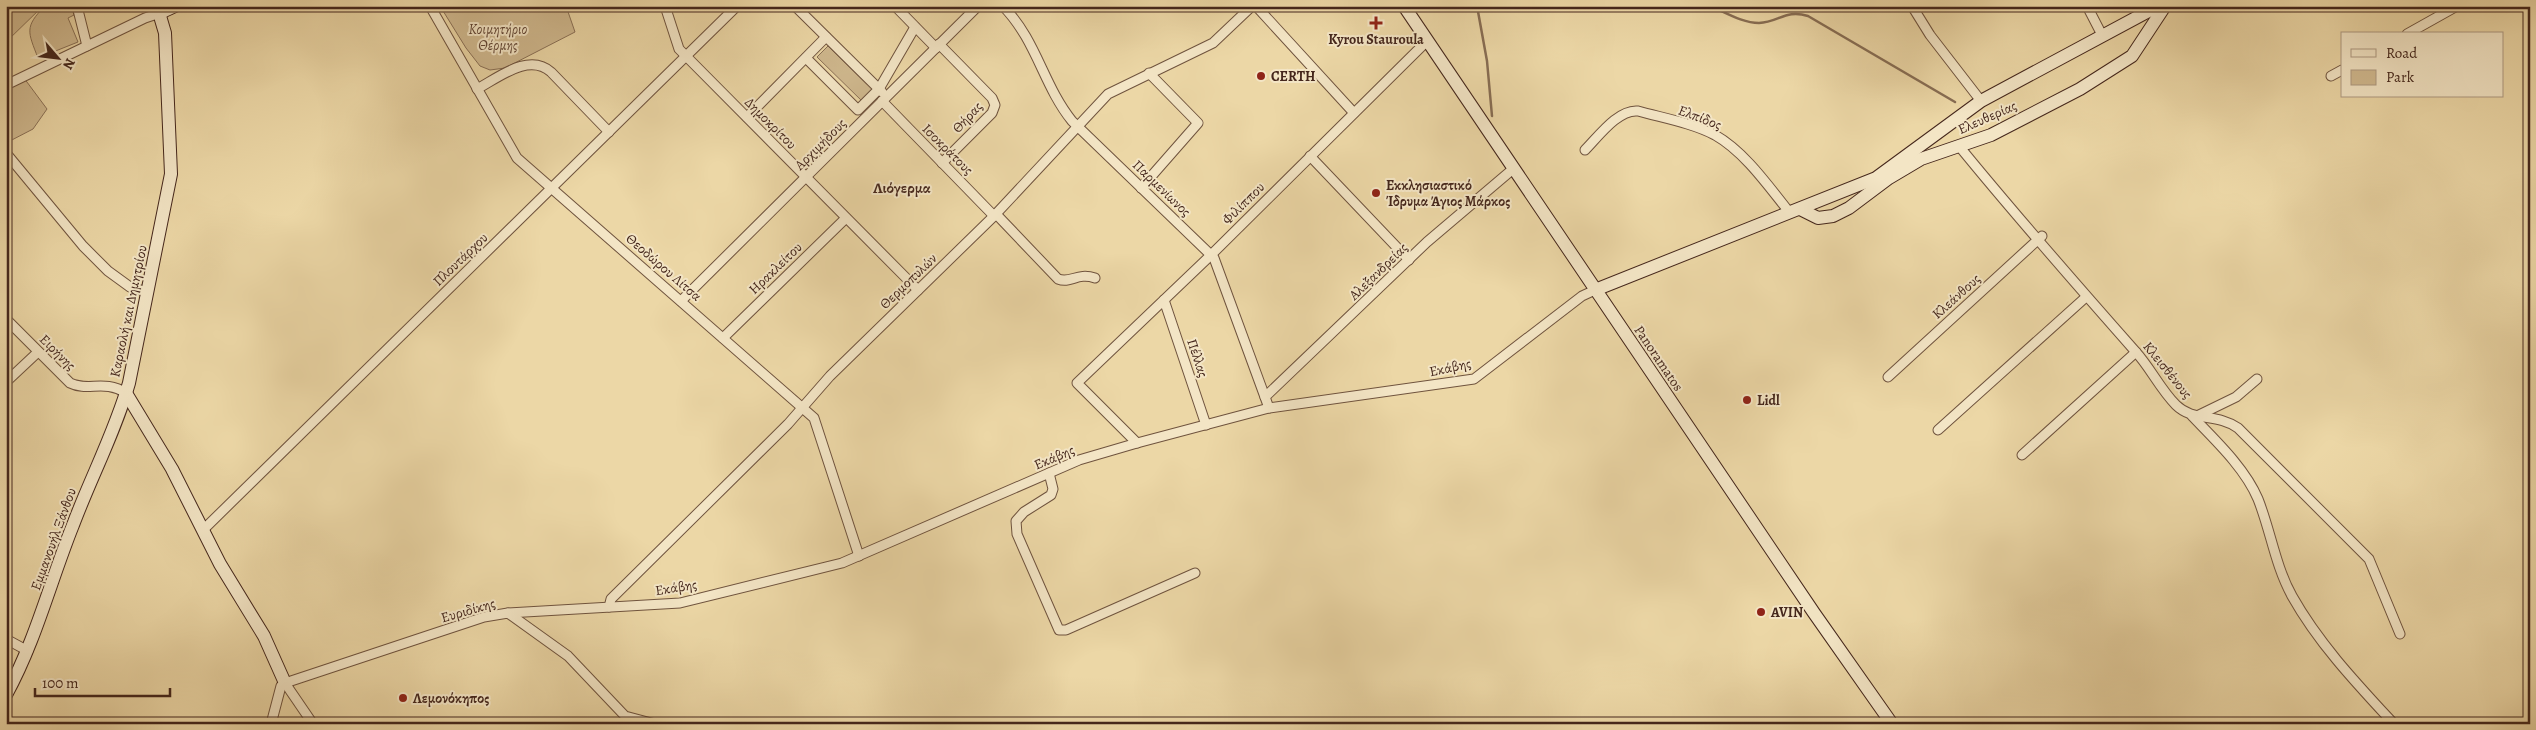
<svg xmlns="http://www.w3.org/2000/svg" width="2536" height="730" viewBox="0 0 2536 730" font-family="Alegreya,serif">
<rect width="100%" height="100%" fill="#ecd7a6"/>
<filter id="stains"><feTurbulence type="fractalNoise" baseFrequency=".004" numOctaves="4"/><feColorMatrix values="0 0 0 0 .2 0 0 0 0 .09 0 0 0 0 .02 0 0 0 .5 -.17"/></filter>
<radialGradient id="worn" r=".72"><stop offset=".6" stop-color="#630" stop-opacity="0"/><stop offset="1" stop-color="#630" stop-opacity=".3"/></radialGradient>
<!-- green -->
<g fill="#d0b98f" stroke="#8a7056">
<polygon points="6,6 43,6 6,42"/>
<path d="M45 6H71L74 15 68 18 78 42 38 58C28 32 24 27 45 6Z"/>
<polygon points="440,6 566,6 575,32 505,68 490,70 480,66 466,48"/>
<polygon points="828,46 874,91 863,102 817,57"/>
<polygon points="21,74 47,109 33,129 6,143 6,81"/>
</g>
<g fill="none" stroke-linecap="round" stroke-linejoin="round">
<!-- stream -->
<g stroke="#876d53" stroke-width="2.5">
<polyline points="1477,6 1487,61 1492,116"/>
<path d="M1710 6C1725 12 1742 23 1759 23 1779 22 1786 9 1808 16L1955 102"/>
<polyline points="6,720 26,724"/>
</g>
<!-- street casing -->
<g stroke="#6f533e" stroke-width="11">
<g id="street">
<polyline points="77,6 87,46"/>
<polyline points="430,6 517,158 814,418 859,556"/>
<polyline points="665,6 679,49 918,290"/>
<polyline points="795,6 882,92"/>
<polyline points="895,6 936,48"/>
<path d="M1003 6C1037 41 1043 85 1072 121L1214 258 1269 408"/>
<polyline points="1256,6 1354,113"/>
<polyline points="1912,6 1930,35 1981,101"/>
<polyline points="2087,6 2102,35"/>
<polyline points="2407,34 2457,6"/>
<polyline points="939,44 992,98 995,105 992,113 942,163"/>
<polyline points="806,58 858,110 879,89 915,27"/>
<polyline points="2331,76 2342,70"/>
<polyline points="6,85 145,18 160,13"/>
<path d="M477 89C498 78 529 52 551 72L609 132"/>
<polyline points="882,101 994,216"/>
<polyline points="747,117 826,37"/>
<path d="M1959 146C2016 216 2075 283 2135 351 2150 367 2160 389 2176 405 2193 422 2217 413 2238 428L2369 559 2400 634"/>
<path d="M1585 150C1598 137 1618 109 1638 111 1663 118 1692 123 1715 135 1745 152 1769 187 1790 213"/>
<polyline points="6,153 83,246 108,271 130,287 148,292"/>
<polyline points="1310,156 1409,260"/>
<polyline points="1141,188 1198,123 1149,73"/>
<path d="M996 214 1058 279C1071 284 1077 272 1095 278"/>
<polyline points="1164,300 1206,425"/>
<polyline points="681,301 978,6"/>
<path d="M6 319 70 383C88 392 104 379 126 393"/>
<polyline points="723,338 846,218"/>
<polyline points="1888,377 2042,236"/>
<polyline points="6,382 38,352"/>
<polyline points="1265,397 1427,242 1513,169"/>
<polyline points="2199,415 2236,397 2257,379"/>
<path d="M2192 416C2215 440 2245 468 2258 499 2271 532 2275 565 2292 596 2319 644 2357 684 2394 724"/>
<polyline points="1938,430 2086,297"/>
<polyline points="1137,443 1077,383 1211,255 1427,41"/>
<polyline points="2022,455 2136,352"/>
<polyline points="1049,473 1053,489 1051,495 1024,512 1016,521 1017,534 1059,630 1066,630 1195,573"/>
<polyline points="203,530 737,6"/>
<polyline points="609,607 611,599 788,424 830,376 994,216 1108,94 1213,43 1252,6"/>
<polyline points="508,613 680,603 842,563 1079,460 1137,443 1269,408 1474,379 1582,296 1595,290"/>
<polyline points="6,639 28,651"/>
<polyline points="285,683 313,724"/>
<polyline points="271,724 281,686 285,683 484,617 508,613 568,656 625,716 655,724"/>
</g>
</g>
<!-- secondary casing -->
<g stroke="#45271c" stroke-width="14">
<g id="secondary">
<polyline points="1404,6 1814,613 1892,724"/>
<polyline points="160,13 175,6"/>
<polyline points="1800,209 1818,218 1833,216 1849,208 1889,178 1921,159 1991,135 2080,89 2132,56 2165,6"/>
<polyline points="1595,290 1876,178 1981,101 2158,6"/>
<polyline points="126,393 172,469 220,564 264,636 285,683"/>
<path d="M6 695C36 640 50 582 73 525 91 477 115 432 129 383L171 174 165 33 157 6"/>
</g>
</g>
<!-- street -->
<use href="#street" stroke="#f3e5c5" stroke-width="9"/>
<!-- secondary -->
<use href="#secondary" stroke="#f3e5c5" stroke-width="12"/>
</g>
<!-- markers -->
<g fill="#8f2418" stroke="#f3e5c5" stroke-width="2">
<path d="M1373.5 15.5h5v5h5v5h-5v5h-5v-5h-5v-5h5z"/>
<circle cx="1261" cy="76" r="5"/>
<circle cx="1376" cy="193" r="5"/>
<circle cx="1747" cy="400" r="5"/>
<circle cx="1761" cy="612" r="5"/>
<circle cx="403" cy="698" r="5"/>
</g>
<g text-anchor="middle" stroke-width="4" stroke-linejoin="round" paint-order="stroke">
<!-- park labels -->
<g font-size="14" font-style="italic" fill="#614433" stroke="#f3e5c5">
<text x="498" y="34">Κοιμητήριο<tspan x="498" dy="16">Θέρμης</tspan></text>
</g>
<!-- poi labels -->
<g font-size="14" font-weight="bold" fill="#45271c" stroke="#f3e5c5" text-anchor="start">
<text x="1376" y="44" text-anchor="middle">Kyrou Stauroula</text>
<text x="1271" y="81">CERTH</text>
<text x="1386" y="190">Εκκλησιαστικό<tspan x="1386" dy="16">Ίδρυμα Άγιος Μάρκος</tspan></text>
<text x="1757" y="405">Lidl</text>
<text x="1771" y="617">AVIN</text>
<text x="413" y="703">Λεμονόκηπος</text>
</g>
<!-- street labels -->
<g font-size="14" fill="#45271c" stroke="#f3e5c5">
<text transform="translate(967 117) rotate(-47)" y="5">Θήρας</text>
<text transform="translate(1700 117) rotate(21)" y="5">Ελπίδος</text>
<text transform="translate(1987 117) rotate(-24)" y="5">Ελευθερίας</text>
<text transform="translate(771 123) rotate(45)" y="5">Δημοκρίτου</text>
<text transform="translate(820 144) rotate(-45)" y="5">Αρχιμήδους</text>
<text transform="translate(948 149) rotate(45)" y="5">Ισοκράτους</text>
<text transform="translate(1162 188) rotate(44)" y="5">Παρμενίωνος</text>
<text transform="translate(1243 203) rotate(-45)" y="5">Φιλίππου</text>
<text transform="translate(460 259) rotate(-44)" y="5">Πλουτάρχου</text>
<text transform="translate(664 267) rotate(41)" y="5">Θεοδώρου Λίτσα</text>
<text transform="translate(775 268) rotate(-44)" y="5">Ηρακλείτου</text>
<text transform="translate(1378 271) rotate(-44)" y="5">Αλεξανδρείας</text>
<text transform="translate(908 281) rotate(-44)" y="5">Θερμοπυλών</text>
<text transform="translate(1956 296) rotate(-42)" y="5">Κλεάνθους</text>
<text transform="translate(128 311) rotate(-78)" y="5">Καραολή και Δημητρίου</text>
<text transform="translate(58 352) rotate(45)" y="5">Ειρήνης</text>
<text transform="translate(1198 358) rotate(72)" y="5">Πέλλας</text>
<text transform="translate(1659 358) rotate(56)" y="5">Panoramatos</text>
<text transform="translate(1450 367) rotate(-12)" y="5">Εκάβης</text>
<text transform="translate(2168 370) rotate(51)" y="5">Κλεισθένους</text>
<text transform="translate(1054 457) rotate(-23)" y="5">Εκάβης</text>
<text transform="translate(53 539) rotate(-70)" y="5">Εμμανουήλ Ξάνθου</text>
<text transform="translate(676 587) rotate(-9)" y="5">Εκάβης</text>
<text transform="translate(468 610) rotate(-16)" y="5">Ευριδίκης</text>
</g>
<!-- neighbourhood labels -->
<g font-size="15" font-weight="bold" fill="#45271c" stroke="#f3e5c5">
<text x="902" y="193">Λιόγερμα</text>
</g>
</g>
<!-- margin -->
<rect width="2536" height="730" fill="none" stroke="#ecd7a6" stroke-width="25"/>
<rect x="8" y="8" width="2521" height="715" fill="none" stroke="#45271c" stroke-width="2.5"/>
<rect x="12" y="12" width="2511" height="705" fill="none" stroke="#45271c"/>
<!-- legend -->
<rect x="2341" y="32" width="162" height="65" fill="#f3e5c5" stroke="#ad9981"/>
<rect x="2351" y="49" width="25" height="8" fill="#f3e5c5" stroke="#ad9981"/>
<text x="2386" y="58" font-size="15" fill="#45271c">Road</text>
<rect x="2351" y="70" width="25" height="15" fill="#d0b98f" stroke="#ad9981"/>
<text x="2386" y="82" font-size="15" fill="#45271c">Park</text>
<!-- north arrow -->
<g transform="translate(58 58) rotate(118)" stroke="#f3e5c5" stroke-width="4" paint-order="stroke">
<path d="M0-4L9 19L0 12L-9 19Z" fill="#45271c"/>
<text y="-8" font-size="14" font-weight="bold" text-anchor="middle" fill="#45271c">N</text>
</g>
<!-- scale -->
<path d="M35 688v8h135v-8" fill="none" stroke="#45271c" stroke-width="2.5"/>
<text x="42" y="688" font-size="15" fill="#45271c" stroke="#f3e5c5" stroke-width="4" paint-order="stroke">100 m</text>
<rect width="100%" height="100%" filter="url(#stains)"/>
<rect width="100%" height="100%" fill="url(#worn)"/>
</svg>
